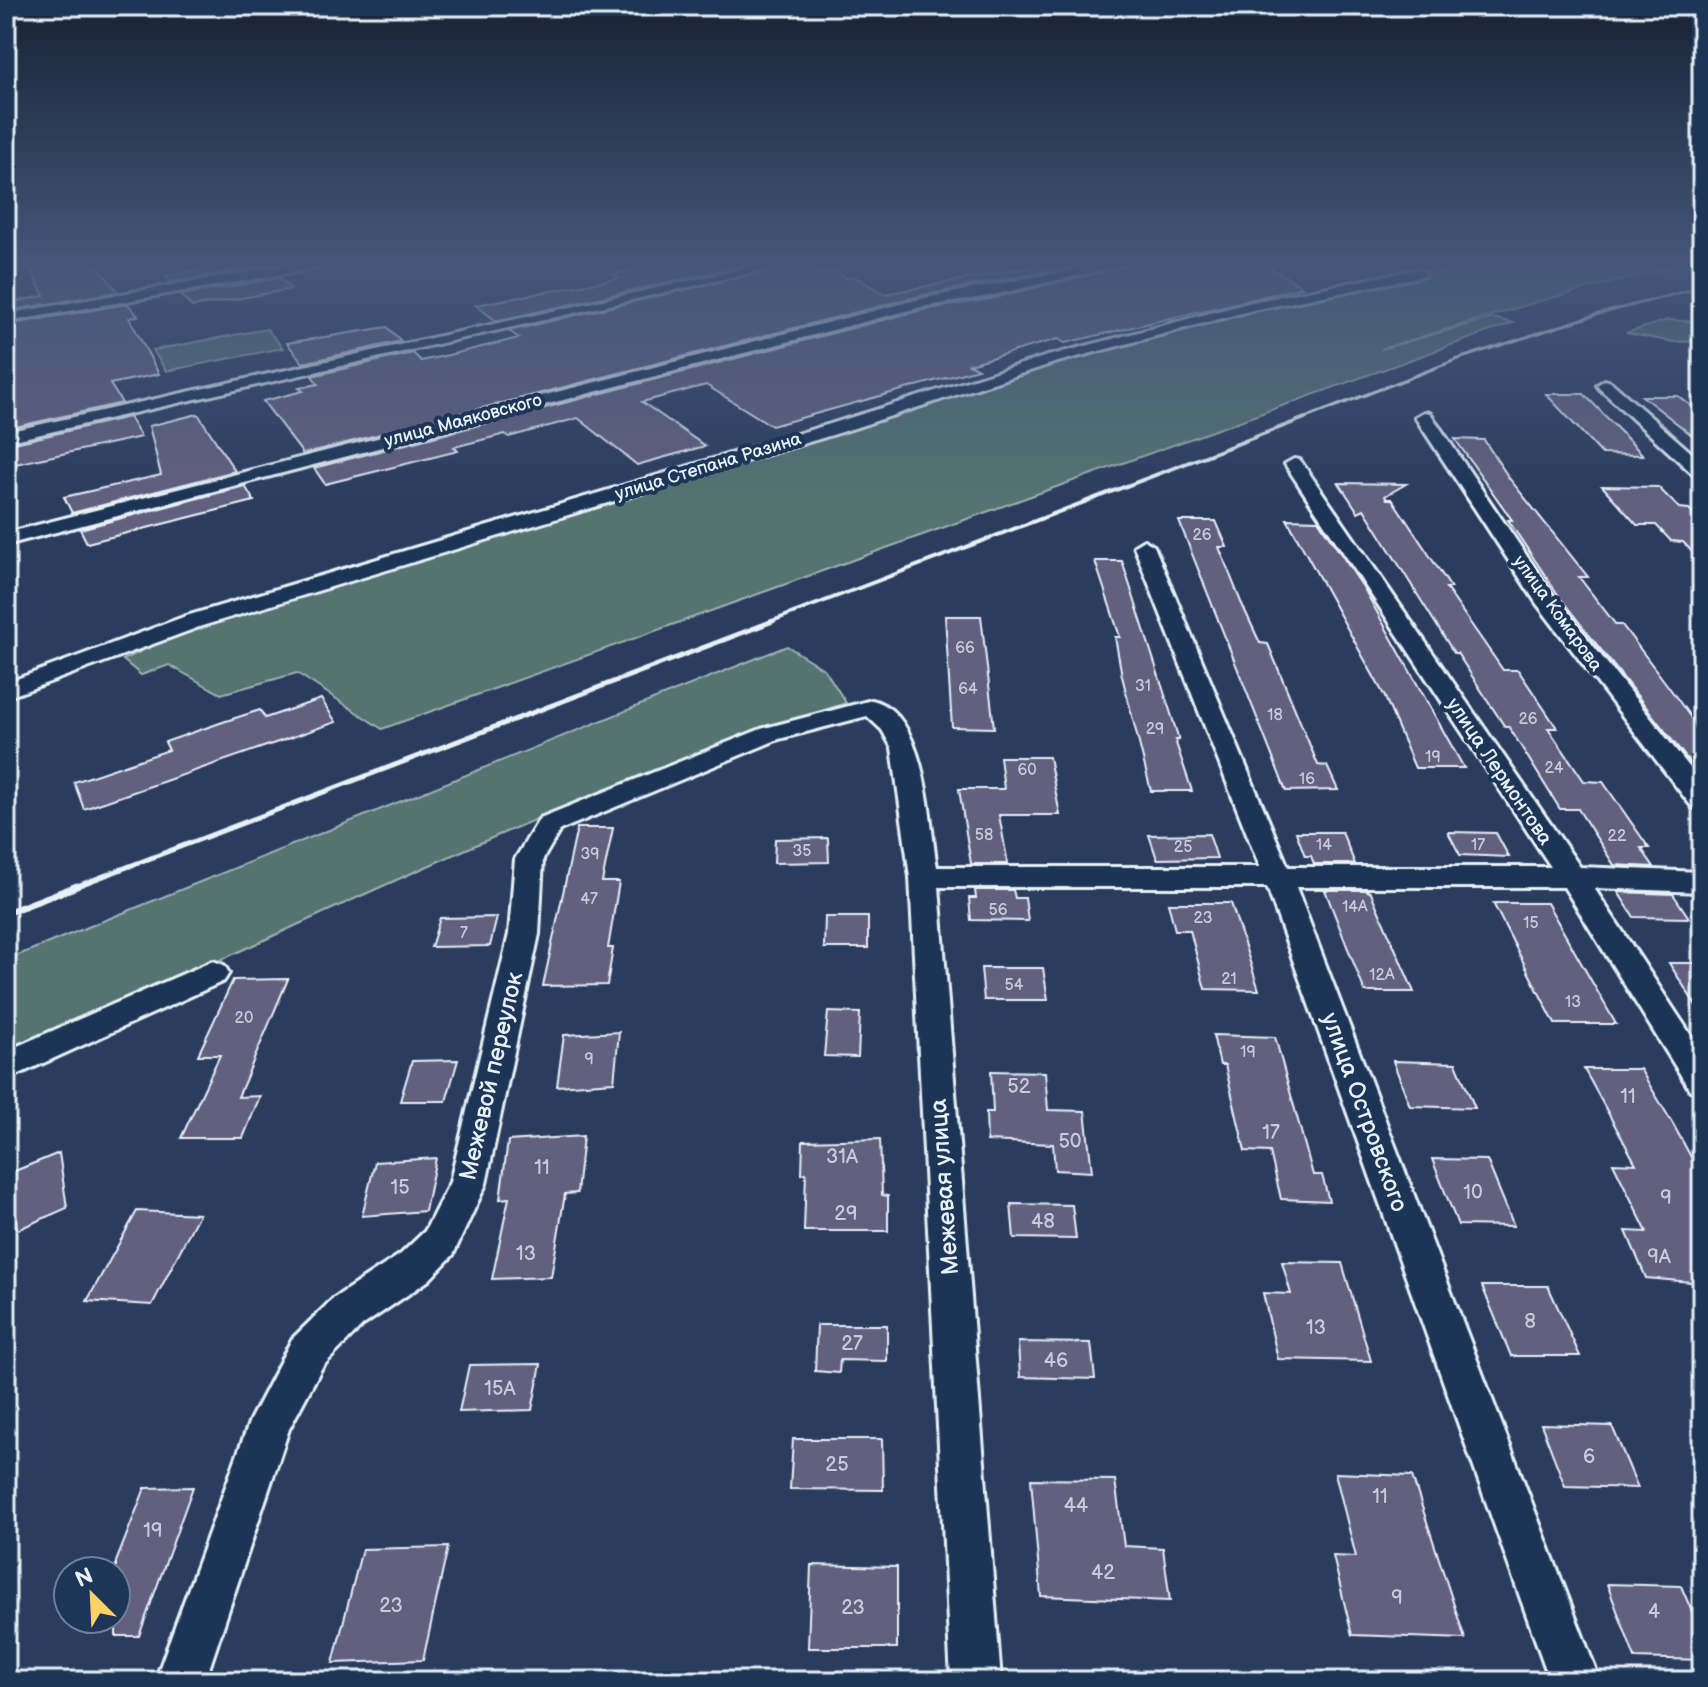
<svg xmlns="http://www.w3.org/2000/svg" width="1708" height="1687" viewBox="0 0 1708 1687" font-family="'Balsamiq Sans',sans-serif">
<rect width="100%" height="100%" fill="#2b3d5f"/>
<filter id="ink" filterUnits="userSpaceOnUse"><feTurbulence type="fractalNoise" baseFrequency=".0125" numOctaves="2"/><feDisplacementMap in="SourceGraphic" scale="16" xChannelSelector="R" yChannelSelector="G"/><feConvolveMatrix kernelMatrix="1 2 1 2 8 2 1 2 1" color-interpolation-filters="sRGB"/></filter>
<g filter="url(#ink)">
<!-- green -->
<g fill="#547371" stroke="#9eb2b4" stroke-width="2">
<polygon points="1490,263 1690,263 1540,301 1381,349 1493,318 1513,323 382,729 297,673 221,694 169,665 141,675 123,660 187,629 1050,366 1225,320 1223,318"/>
<polygon points="1668,320 1702,322 1702,341 1673,342 1626,333"/>
<polygon points="267,329 283,348 166,371 153,350"/>
<path d="M787 646 825 670 846 703C559 795 281 934 6 1059V960Z"/>
</g>
<!-- building -->
<g fill="#625f7f" stroke="#e8f1f8" stroke-width="2">
<polygon points="27,263 95,263 118,292 6,311 6,303 44,296"/>
<polygon points="239,263 267,265 171,282 165,276"/>
<polygon points="665,263 755,263 496,321 476,305 619,278 612,274"/>
<polygon points="797,263 817,263 818,273 834,271 846,278 855,277 885,294 1052,263 1089,263 919,296 303,454 263,401 303,391 299,388 318,384 312,376 413,353 421,361 444,356 519,338 509,331"/>
<polygon points="1134,263 1262,263 1303,287 1065,343 1058,339 969,364 978,369 772,426 706,385 642,402 705,446 637,465 578,418 509,437 505,434 454,447 458,451 325,484 314,468 922,310 990,299"/>
<polygon points="280,278 291,289 192,307 181,295"/>
<polygon points="128,304 138,316 129,318 159,374 110,384 122,403 6,429 6,325"/>
<polygon points="387,327 401,341 303,363 287,343"/>
<polygon points="1546,394 1584,394 1643,455 1602,454"/>
<polygon points="1642,396 1678,396 1702,414 1702,443"/>
<polygon points="198,414 235,471 72,513 64,497 161,475 149,426"/>
<polygon points="129,417 141,437 6,466 6,445"/>
<polygon points="1455,439 1484,440 1509,478 1588,577 1579,577 1616,625 1622,625 1668,686 1702,733 1702,778 1561,599 1508,520 1512,520"/>
<polygon points="1339,483 1406,484 1385,496 1387,499 1392,499 1451,588 1446,588 1503,670 1518,670 1557,728 1548,728 1584,781 1603,782 1649,848 1641,848 1654,867 1614,865 1578,809 1560,809 1509,727 1505,727 1457,653 1454,653 1364,509 1358,512"/>
<polygon points="245,486 254,501 87,543 80,529"/>
<polygon points="1602,486 1658,487 1679,508 1689,509 1702,522 1702,562 1683,542 1671,541 1656,525 1637,525"/>
<polygon points="1287,519 1318,520 1363,587 1464,768 1415,768 1384,695"/>
<polygon points="1179,521 1216,521 1227,547 1219,547 1241,602 1260,643 1268,644 1318,765 1327,766 1338,790 1286,791"/>
<polygon points="1095,561 1122,561 1172,717 1179,740 1175,740 1192,791 1151,791 1122,676 1115,637 1120,637"/>
<polygon points="945,616 981,616 994,728 952,727"/>
<polygon points="321,699 336,722 84,809 74,782 169,750 165,742 223,722 260,710 265,718"/>
<polygon points="1000,757 1049,757 1060,815 999,815 1008,864 971,864 959,789 1004,789"/>
<polygon points="577,828 613,828 602,882 619,882 608,948 613,948 607,985 543,986"/>
<polygon points="1296,832 1342,832 1355,864 1314,864 1311,856 1305,856"/>
<polygon points="1448,832 1496,833 1509,857 1460,855"/>
<polygon points="1209,834 1217,858 1157,859 1149,835"/>
<polygon points="828,838 829,862 774,863 775,839"/>
<polygon points="975,890 1013,890 1015,898 1025,898 1028,921 971,920 969,898 976,898"/>
<polygon points="1325,890 1366,890 1371,893 1414,992 1365,992"/>
<polygon points="1618,892 1673,894 1689,918 1634,917"/>
<polygon points="1168,903 1231,903 1259,990 1205,989 1190,930 1175,930"/>
<polygon points="1493,903 1547,903 1616,1024 1555,1024"/>
<polygon points="497,917 490,946 431,947 440,918"/>
<polygon points="825,917 868,917 868,948 824,948"/>
<polygon points="1669,963 1702,963 1702,1015"/>
<polygon points="981,968 1043,968 1048,1000 984,1000"/>
<polygon points="288,979 238,1097 260,1096 243,1138 181,1138 220,1055 198,1055 233,980"/>
<polygon points="828,1012 860,1013 858,1057 824,1056"/>
<polygon points="619,1032 614,1082 557,1086 564,1035"/>
<polygon points="1213,1035 1275,1037 1313,1175 1322,1175 1329,1201 1281,1199 1270,1152 1245,1151 1225,1065 1220,1065"/>
<polygon points="458,1060 446,1101 400,1101 412,1061"/>
<polygon points="1393,1061 1456,1063 1475,1108 1410,1106"/>
<polygon points="1584,1069 1640,1069 1673,1124 1702,1177 1702,1283 1646,1278 1626,1231 1647,1232 1613,1163 1636,1164"/>
<polygon points="991,1071 1045,1072 1048,1110 1085,1111 1092,1172 1055,1170 1053,1144 987,1141 986,1112 993,1112"/>
<polygon points="583,1136 577,1193 565,1194 551,1277 492,1279 509,1198 500,1199 508,1141"/>
<polygon points="880,1139 882,1195 888,1196 888,1231 804,1231 806,1173 802,1174 803,1141"/>
<polygon points="59,1153 67,1208 17,1230 10,1173"/>
<polygon points="436,1158 425,1211 362,1216 375,1162"/>
<polygon points="1432,1159 1487,1160 1514,1226 1458,1225"/>
<polygon points="1011,1204 1072,1205 1076,1239 1014,1238"/>
<polygon points="137,1211 199,1214 152,1305 87,1301"/>
<polygon points="1282,1262 1342,1263 1371,1361 1278,1359 1263,1293 1291,1294"/>
<polygon points="1482,1286 1548,1286 1580,1356 1511,1356"/>
<polygon points="817,1325 887,1325 887,1361 840,1360 839,1373 815,1371"/>
<polygon points="1018,1342 1091,1343 1095,1379 1020,1377"/>
<polygon points="541,1364 532,1410 459,1412 469,1365"/>
<polygon points="1541,1424 1612,1426 1638,1488 1565,1486"/>
<polygon points="793,1439 882,1439 883,1490 790,1489"/>
<polygon points="1335,1473 1412,1476 1465,1639 1352,1635 1333,1556 1356,1557"/>
<polygon points="1031,1479 1115,1480 1124,1546 1163,1548 1170,1601 1041,1596"/>
<polygon points="193,1487 139,1636 116,1636 116,1562 145,1488"/>
<polygon points="448,1547 423,1660 333,1663 362,1549"/>
<polygon points="811,1565 897,1567 897,1648 808,1648"/>
<polygon points="1607,1584 1681,1586 1702,1635 1702,1660 1635,1658"/>
</g>
<g fill="none" stroke-linecap="round" stroke-linejoin="round">
<!-- street casing -->
<g stroke="#e8f1f8" stroke-width="6">
<g id="street">
<polygon points="299,263 329,263 323,267 6,322 6,314"/>
<polygon points="770,263 794,263 6,442 6,432"/>
<polygon points="1106,263 1131,263 989,296 921,307 6,545 6,533 920,299"/>
<polygon points="1419,269 1426,273 1424,276 1253,310 1054,363 842,432 202,626 6,698 6,683 186,616 830,424 1044,357 1252,302"/>
<polygon points="1605,380 1611,382 1702,462 1702,478 1695,476 1599,388 1597,385"/>
<polygon points="1424,412 1430,413 1553,595 1702,783 1702,810 1692,807 1537,604 1415,417"/>
<path d="M1294 459 1300 460 1580 867 1702 872V892L1594 888 1702 1052V1094L1690 1090 1564 887H1296L1600 1681H1550L1267 887H939L1001 1681H951L910 877 892 748 882 730 867 716 779 739 560 830 543 859 539 934 486 1184 453 1255 429 1280 362 1326 322 1367 289 1429 205 1681H155L250 1420 292 1339 334 1298 401 1254 425 1231 450 1182 509 934 515 859 540 818 761 729 872 700C927 713 929 821 937 867H1260L1134 546 1144 540 1154 546 1288 867H1551L1285 464Z"/>
<polygon points="213,961 224,965 229,973 224,981 6,1080 6,1051"/>
</g>
</g>
<!-- street -->
<use href="#street" fill="#1d3557" fill-rule="evenodd"/>
<!-- rail-far3 -->
<polyline stroke="#e8f1f8" stroke-width="3" points="1300,420 1461,358 1595,315 1702,287"/>
<!-- rail-far2 -->
<polyline stroke="#e8f1f8" stroke-width="4" points="767,623 1305,418"/>
<!-- rail-far1 -->
<polyline stroke="#e8f1f8" stroke-width="5" points="72,888 773,621"/>
<!-- rail -->
<polyline stroke="#e8f1f8" stroke-width="7" points="6,913 77,886"/>
</g>
</g>
<!-- sky -->
<linearGradient id="sky" x2="0" y2="1"><stop stop-color="#182234"/><stop offset="0.53" stop-color="#44577a"/><stop offset="1" stop-color="#44577a" stop-opacity="0"/></linearGradient>
<rect width="1708" height="499" fill="url(#sky)"/>
<g text-anchor="middle" stroke-width="8" stroke-linejoin="round" paint-order="stroke">
<!-- number labels -->
<g font-size="16" fill="#c6ccda">
<text x="1202" y="540">26</text>
<text x="965" y="653">66</text>
<text x="1143" y="691">31</text>
<text x="968" y="694">64</text>
<text x="1275" y="720">18</text>
<text x="1528" y="724">26</text>
<text x="1155" y="734">29</text>
<text x="1433" y="762">19</text>
<text x="1554" y="773">24</text>
<text x="1027" y="775">60</text>
<text x="1307" y="784">16</text>
<text x="984" y="840">58</text>
<text x="1617" y="841">22</text>
<text x="1324" y="850">14</text>
<text x="1478" y="850">17</text>
<text x="1183" y="852">25</text>
<text x="802" y="856">35</text>
<text x="590" y="859">39</text>
<text x="589" y="904">47</text>
<text x="1355" y="912">14А</text>
<text x="998" y="915">56</text>
<text x="1203" y="923">23</text>
<text x="1531" y="928">15</text>
<text x="464" y="938">7</text>
<text x="1382" y="980">12А</text>
<text x="1229" y="984">21</text>
<text x="1014" y="990">54</text>
<text x="1573" y="1007">13</text>
<text x="244" y="1023">20</text>
<text x="1248" y="1057">19</text>
<text x="589" y="1064">9</text>
</g>
<!-- far-street labels -->
<g font-size="18" fill="#e8f1f8" stroke="#1d3557">
<text transform="translate(463 420) rotate(-15)" y="6">улица Маяковского</text>
<text transform="translate(708 466) rotate(-17)" y="6">улица Степана Разина</text>
<text transform="translate(1558 613) rotate(54)" y="6">улица Комарова</text>
</g>
<!-- street labels -->
<g font-size="20" fill="#e8f1f8" stroke="#1d3557">
<text transform="translate(1500 771) rotate(56)" y="7">улица Лермонтова</text>
</g>
<!-- near-number labels -->
<g font-size="20" fill="#c6ccda">
<text x="1019" y="1093">52</text>
<text x="1628" y="1103">11</text>
<text x="1271" y="1139">17</text>
<text x="1070" y="1148">50</text>
<text x="842" y="1163">31А</text>
<text x="542" y="1174">11</text>
<text x="400" y="1194">15</text>
<text x="1473" y="1199">10</text>
<text x="1666" y="1204">9</text>
<text x="846" y="1220">29</text>
<text x="1043" y="1228">48</text>
<text x="526" y="1260">13</text>
<text x="1659" y="1263">9А</text>
<text x="1530" y="1328">8</text>
<text x="1316" y="1334">13</text>
<text x="852" y="1350">27</text>
<text x="1056" y="1367">46</text>
<text x="500" y="1395">15А</text>
<text x="1589" y="1463">6</text>
<text x="837" y="1471">25</text>
<text x="1380" y="1503">11</text>
<text x="1076" y="1512">44</text>
<text x="153" y="1537">19</text>
<text x="1103" y="1579">42</text>
<text x="1397" y="1604">9</text>
<text x="391" y="1612">23</text>
<text x="853" y="1614">23</text>
<text x="1654" y="1618">4</text>
</g>
<!-- near-street labels -->
<g font-size="24" fill="#e8f1f8" stroke="#1d3557">
<text transform="translate(491 1076) rotate(-77)" y="8">Межевой переулок</text>
<text transform="translate(1365 1112) rotate(70)" y="8">улица Островского</text>
<text transform="translate(944 1187) rotate(-94)" y="8">Межевая улица</text>
</g>
</g>
<!-- margin -->
<rect width="1708" height="1687" fill="none" stroke="#1d3557" stroke-width="32"/>
<rect x="16" y="16" width="1676" height="1655" fill="none" stroke="#e8f1f8" stroke-width="3" filter="url(#ink)"/>
<!-- north arrow -->
<g transform="translate(92 1595) rotate(336)"><circle r="38" fill="#1d3557" stroke="#6e8097" stroke-width="2"/>
<path d="M0-6L14 30L0 20L-14 30Z" fill="#ffd166"/>
<text y="-12" font-size="22" font-weight="bold" text-anchor="middle" fill="#e8f1f8">N</text>
</g>
</svg>
